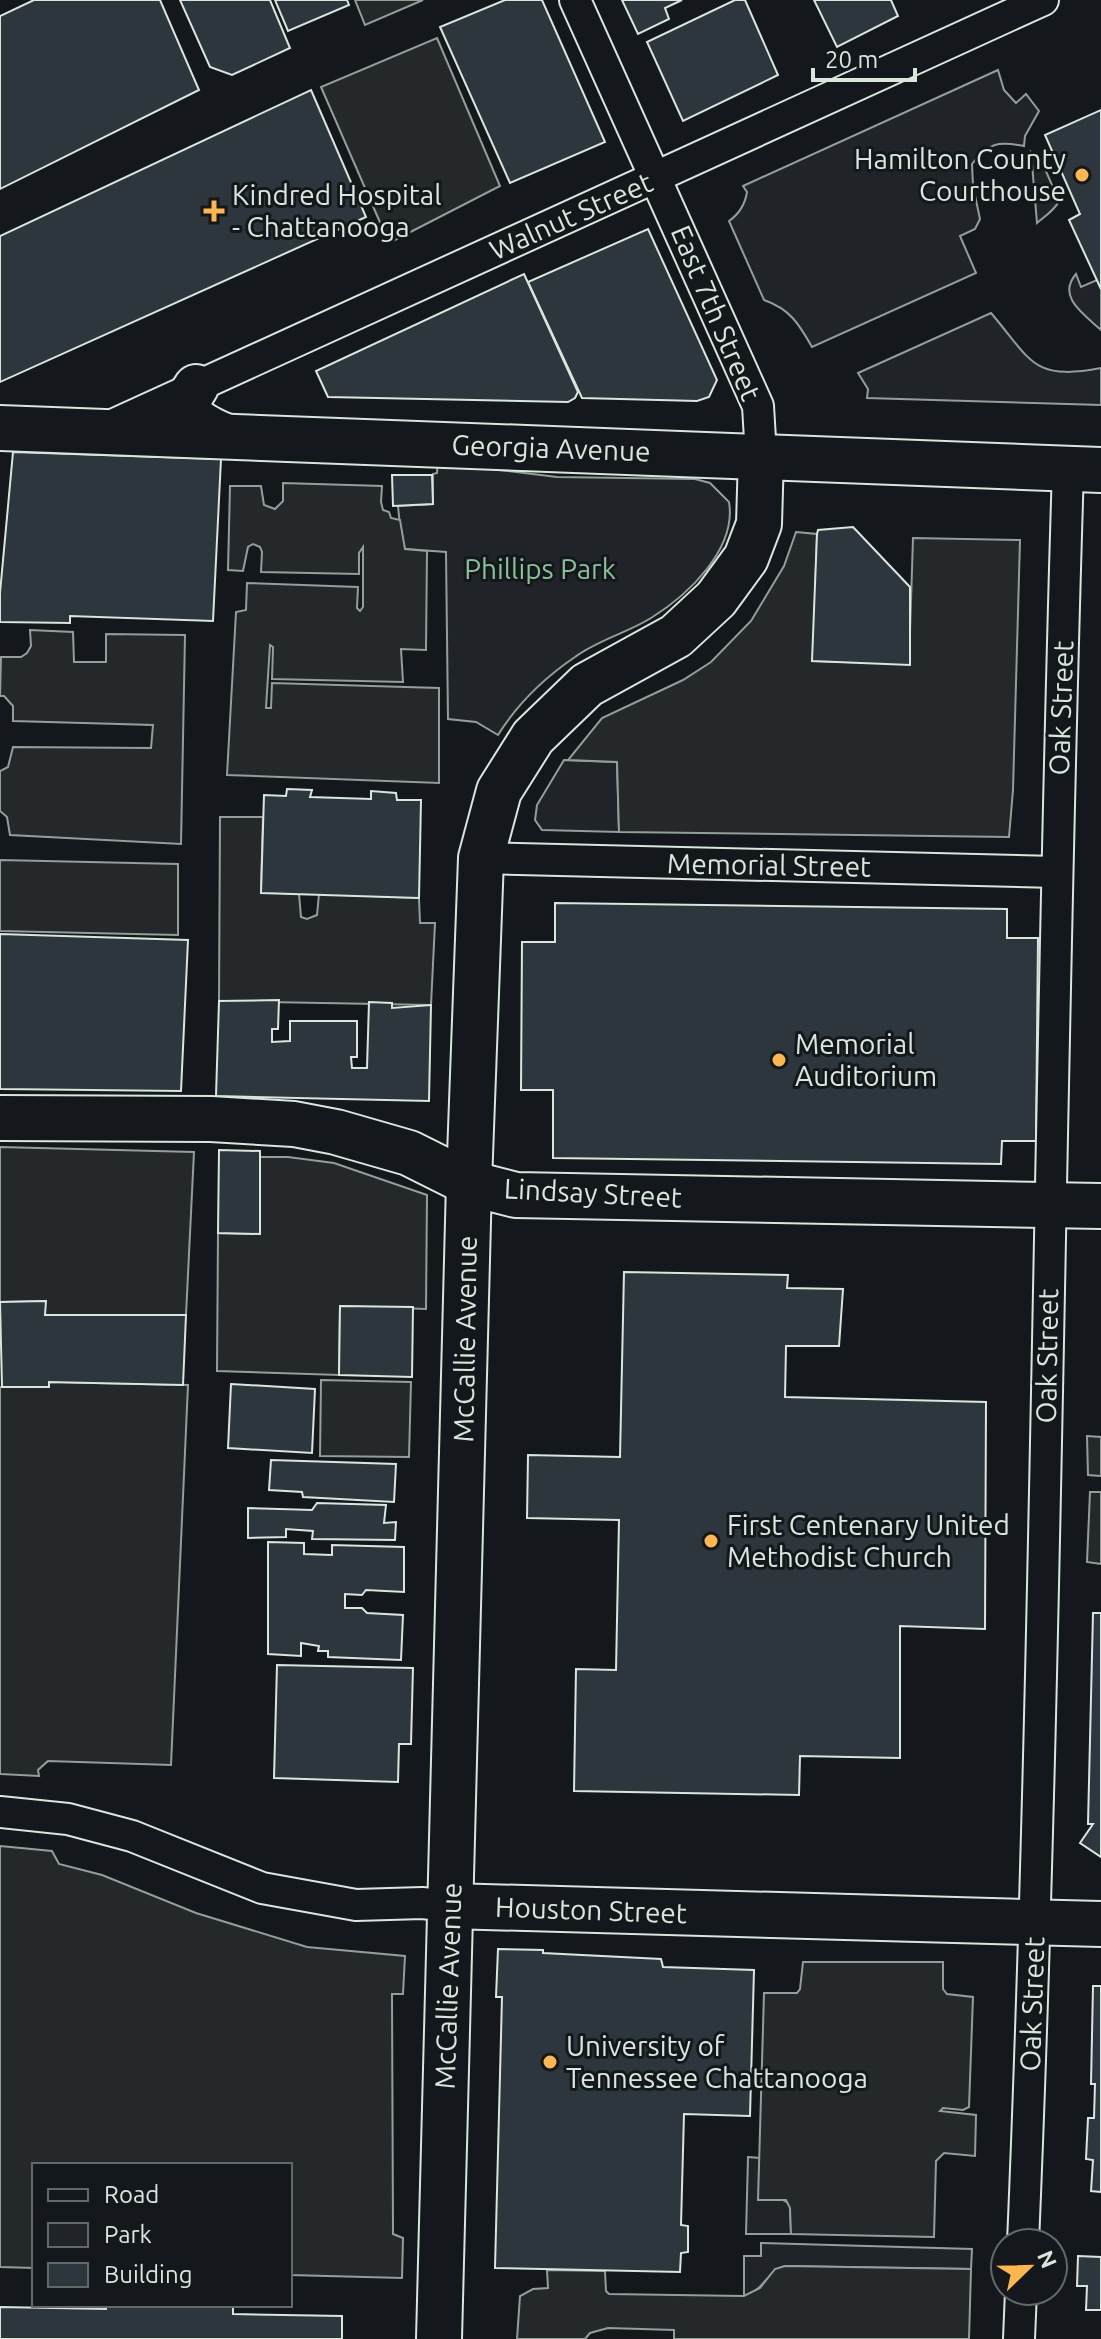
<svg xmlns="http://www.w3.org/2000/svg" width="1101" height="2339" viewBox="0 0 1101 2339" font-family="Ubuntu,sans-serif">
<rect width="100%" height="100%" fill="#14181c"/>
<!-- green -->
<g fill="#202428" stroke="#939e99" stroke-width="2">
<path d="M998 70 1004 90 1016 103 1026 94 1039 111 1025 136 1024 146C998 141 988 143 972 164L973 186 980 219 975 229 960 236 976 273 812 347C799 324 790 309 764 300L729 221C739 214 745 205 747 192L743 186Z"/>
<path d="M1031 152 1042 162 1059 201C1055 210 1044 217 1037 223Z"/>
<path d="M1076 274 1081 287 1097 280 1101 289V330C1085 315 1056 297 1076 274Z"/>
<path d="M991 313C1032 361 1032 381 1101 368V405L867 398 868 389 858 373Z"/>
<path d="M438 458 499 470 557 477 695 479 710 483 729 502C737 549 688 595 651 618 627 633 598 640 575 657 544 678 518 703 498 735L476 722 448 719 446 552 405 549C402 541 399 517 398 506L433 504V474L437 473Z"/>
<polygon points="564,760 617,762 619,832 542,830 535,820 537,805"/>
<polygon points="748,2157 760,2158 759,2200 781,2199 790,2204 791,2234 746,2234"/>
<path d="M761 2243 972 2249 971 2269 785 2266C767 2271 763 2292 744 2296V2256H761Z"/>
</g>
<!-- parking -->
<g fill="#24282b" stroke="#939e99" stroke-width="2">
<polygon points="355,0 423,0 365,25"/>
<polygon points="437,38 500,186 389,243 321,87"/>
<polygon points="283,483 382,486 381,502 383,510 389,512 391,518 400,520 405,549 427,551 426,650 401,649 403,682 272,679 273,647 270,645 266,708 271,708 272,683 439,688 439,783 227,775 236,612 246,610 247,583 358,587 357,608 360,611 363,607 363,547 359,553 359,574 261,572 262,552 260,547 253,544 248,547 243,571 228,570 230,486 261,486 264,505 275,509 283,501"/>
<polygon points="796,532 817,534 813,661 909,664 913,538 1020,540 1013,790 1009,837 619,832 617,762 568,760 602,718 683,680 711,662 751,621 784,566"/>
<polygon points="30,630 73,632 74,662 106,662 106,634 185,635 181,844 10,835 7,817 0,811 0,771 8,767 13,747 151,748 153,725 13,721 13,706 4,696 0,696 1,657 21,657 27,653 31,646"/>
<polygon points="220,817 263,817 261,892 299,894 301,917 307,919 317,915 319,894 419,898 420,923 435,923 431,1005 219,1001"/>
<polygon points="0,860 178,864 178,935 0,931"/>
<polygon points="0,1147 194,1152 186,1315 45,1315 45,1301 0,1302"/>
<polygon points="260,1157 288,1157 334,1163 427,1195 426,1309 340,1306 339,1375 217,1371 218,1233 260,1234"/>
<polygon points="321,1380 411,1382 409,1457 320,1456"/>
<polygon points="49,1382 188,1385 171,1765 48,1761 38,1770 39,1776 0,1774 0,1387 48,1387"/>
<polygon points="1087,1436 1101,1437 1101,1476 1088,1475"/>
<polygon points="1090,1492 1101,1492 1101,1564 1087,1562"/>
<polygon points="0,1846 52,1851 59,1864 102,1875 196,1913 307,1947 405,1956 403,1994 392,1994 393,2234 403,2238 402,2278 290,2275 290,2165 34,2165 34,2268 0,2267"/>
<polygon points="803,1962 943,1962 943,1989 947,1994 973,1997 969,2107 963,2110 943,2108 940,2111 976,2115 975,2156 944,2153 936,2161 934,2237 791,2234 790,2208 786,2200 758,2200 764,1993 797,1993 800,1989"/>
<polygon points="785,2266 971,2269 969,2339 674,2339 674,2330 608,2328 590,2333 585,2339 517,2339 520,2296 533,2289 548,2288 547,2270 605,2271 606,2291 609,2294 744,2296 760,2288 775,2269"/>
</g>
<!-- building -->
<g fill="#2c363c" stroke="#d8e6dc" stroke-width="2">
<polygon points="34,0 160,0 199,90 0,189 0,16"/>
<polygon points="180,0 270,0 290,48 232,75 210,67"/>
<polygon points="275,0 347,0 349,5 288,31"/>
<polygon points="505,0 542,0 605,142 510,183 440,27"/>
<polygon points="622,0 682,0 665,8 669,19 638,34"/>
<polygon points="735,0 745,0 778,75 683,121 647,42"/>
<polygon points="814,0 891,0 898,16 837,47"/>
<polygon points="311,90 366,217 0,382 0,236"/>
<polygon points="1101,110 1101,289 1069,220 1080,214 1045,135"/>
<polygon points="648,229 717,380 709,397 697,401 582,398 528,282"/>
<polygon points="524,274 578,392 575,398 568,402 328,397 316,371"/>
<polygon points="13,452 221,459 213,621 70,616 70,623 0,622 0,593"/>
<polygon points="392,475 432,475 433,504 393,506"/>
<polygon points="853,527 910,587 910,665 812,661 817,534 818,530"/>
<polygon points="287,789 312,790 310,797 371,799 371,791 396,793 397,800 421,800 419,898 261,893 264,795 286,796"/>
<polygon points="555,903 1007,909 1007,938 1038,938 1036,1141 1002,1141 1001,1164 553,1158 553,1090 521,1090 522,942 555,942"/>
<polygon points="0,934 188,940 181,1091 0,1089"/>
<polygon points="279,1000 278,1029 272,1029 272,1042 290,1041 290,1021 357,1021 357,1057 351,1057 352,1068 367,1068 369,1002 392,1003 392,1008 431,1005 429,1101 216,1096 219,1001"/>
<polygon points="219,1150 260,1151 260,1234 218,1233"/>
<polygon points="624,1272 788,1275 787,1288 843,1289 839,1346 786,1346 785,1397 986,1402 985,1629 900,1626 900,1758 800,1756 799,1795 574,1791 576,1669 616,1670 619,1520 527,1518 528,1455 620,1457"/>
<polygon points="46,1301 45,1315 186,1315 183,1385 49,1382 49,1387 2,1387 0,1302"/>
<polygon points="340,1306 413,1307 412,1377 339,1375"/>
<polygon points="231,1384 315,1389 312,1453 228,1448"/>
<polygon points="271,1460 396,1464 394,1502 303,1497 302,1492 269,1490"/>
<polygon points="317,1503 386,1505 384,1523 396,1522 395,1540 312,1539 313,1531 286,1529 286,1537 248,1538 248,1508 312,1510"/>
<polygon points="268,1542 304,1543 304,1554 332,1555 332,1545 404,1547 404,1592 366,1590 362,1595 345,1594 345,1608 362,1608 367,1613 403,1615 401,1660 328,1657 328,1651 318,1651 319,1646 301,1643 301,1656 268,1654"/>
<polygon points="1093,1613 1101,1613 1101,1857 1080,1843 1093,1824 1088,1824"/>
<polygon points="277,1665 413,1668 411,1744 399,1744 398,1782 274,1778"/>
<polygon points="498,1949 543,1950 543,1953 661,1959 663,1967 754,1970 750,2116 684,2114 681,2225 688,2226 688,2252 681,2253 680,2272 495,2268 502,1997 496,1997"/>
<polygon points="1093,1986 1101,1986 1101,2192 1091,2191 1093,2160 1086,2159 1088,2118 1094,2118 1095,2084 1091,2084"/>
<polygon points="1078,2256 1101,2257 1101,2310 1086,2310 1087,2286 1077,2286"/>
<polygon points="106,2305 233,2305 233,2314 342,2316 342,2339 0,2339 0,2307 106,2309"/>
</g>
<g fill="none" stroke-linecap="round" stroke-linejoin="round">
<!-- street casing -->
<g stroke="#d8e6dc" stroke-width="34">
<g id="street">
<polyline points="575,0 758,406 761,456"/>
<polyline points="106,428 1043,0"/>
<polyline points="481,858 1056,872"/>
<polyline points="0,1812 68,1819 132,1836 262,1888 356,1905 422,1903 450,1906"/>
<path d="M1023 2243C1048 1652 1049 1060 1068 469"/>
<polyline points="1019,2339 1021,2291"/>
</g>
</g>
<!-- secondary casing -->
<g stroke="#d8e6dc" stroke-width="48">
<g id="secondary">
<path d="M196 387C176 414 201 426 225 436"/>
<polyline points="0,1118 211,1119 294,1124 336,1132 409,1153 469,1183 516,1195 1101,1206"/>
<polyline points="450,1906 1101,1924"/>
<polyline points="439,2339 469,1183 481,858 499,791 533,737 587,685 676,636 716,599 746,558 759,524 761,456"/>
</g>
</g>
<!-- primary casing -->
<g stroke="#d8e6dc" stroke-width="48">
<polyline id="primary" points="0,428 1101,470"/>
</g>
<!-- street -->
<use href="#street" stroke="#14181c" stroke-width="30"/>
<!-- secondary -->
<use href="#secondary" stroke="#14181c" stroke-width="44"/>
<!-- primary -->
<use href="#primary" stroke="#14181c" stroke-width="44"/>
</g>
<!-- markers -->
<g fill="#ffb74d" stroke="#14181c" stroke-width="3">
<circle cx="1082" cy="175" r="8"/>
<path d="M210 199h8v8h8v8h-8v8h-8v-8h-8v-8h8z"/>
<circle cx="779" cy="1060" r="8"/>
<circle cx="711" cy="1541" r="8"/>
<circle cx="550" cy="2062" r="8"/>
</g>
<g text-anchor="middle" stroke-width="6" stroke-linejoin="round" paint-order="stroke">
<!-- poi labels -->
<g font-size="28" fill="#d8e6dc" stroke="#14181c" text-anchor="start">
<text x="1066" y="169" text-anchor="end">Hamilton County<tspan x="1066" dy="32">Courthouse</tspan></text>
<text x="232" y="205">Kindred Hospital<tspan x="232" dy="32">- Chattanooga</tspan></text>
<text x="795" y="1054">Memorial<tspan x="795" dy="32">Auditorium</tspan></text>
<text x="727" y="1535">First Centenary United<tspan x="727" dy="32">Methodist Church</tspan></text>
<text x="566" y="2056">University of<tspan x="566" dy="32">Tennessee Chattanooga</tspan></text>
</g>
<!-- street labels -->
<g font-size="28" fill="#d8e6dc" stroke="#14181c">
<text transform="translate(571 216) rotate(-24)" y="10">Walnut Street</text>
<text transform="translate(716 313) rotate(67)" y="10">East 7th Street</text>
<text transform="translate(551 448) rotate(2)" y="10">Georgia Avenue</text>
<text transform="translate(1061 708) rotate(-88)" y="10">Oak Street</text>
<text transform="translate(769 865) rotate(1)" y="10">Memorial Street</text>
<text transform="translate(593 1193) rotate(3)" y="10">Lindsay Street</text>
<text transform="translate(465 1339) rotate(-89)" y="10">McCallie Avenue</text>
<text transform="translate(1047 1356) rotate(-89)" y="10">Oak Street</text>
<text transform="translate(591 1910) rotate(2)" y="10">Houston Street</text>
<text transform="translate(448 1986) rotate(-88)" y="10">McCallie Avenue</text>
<text transform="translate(1032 2004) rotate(-88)" y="10">Oak Street</text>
</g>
<!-- park labels -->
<g font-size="28" fill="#8ac095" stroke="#14181c">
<text x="540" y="579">Phillips Park</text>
</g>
</g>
<!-- legend -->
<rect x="32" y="2163" width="260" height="144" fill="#14181c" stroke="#626a69" stroke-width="2"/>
<rect x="48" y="2189" width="40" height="12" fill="#14181c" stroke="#626a69" stroke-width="2"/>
<text x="104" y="2203" font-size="24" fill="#d8e6dc">Road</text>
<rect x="48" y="2223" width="40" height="24" fill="#202428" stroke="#626a69" stroke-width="2"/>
<text x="104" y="2243" font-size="24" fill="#d8e6dc">Park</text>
<rect x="48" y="2263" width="40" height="24" fill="#2c363c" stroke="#626a69" stroke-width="2"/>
<text x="104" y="2283" font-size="24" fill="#d8e6dc">Building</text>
<!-- north arrow -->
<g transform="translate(1029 2267) rotate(67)"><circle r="38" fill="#14181c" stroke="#626a69" stroke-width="2"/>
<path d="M0-6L14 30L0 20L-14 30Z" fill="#ffb74d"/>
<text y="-12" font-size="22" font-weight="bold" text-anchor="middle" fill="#d8e6dc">N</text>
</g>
<!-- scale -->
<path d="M813 68v12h102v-12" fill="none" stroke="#d8e6dc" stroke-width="4"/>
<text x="825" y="68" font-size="24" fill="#d8e6dc" stroke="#14181c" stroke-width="6" paint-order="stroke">20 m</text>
</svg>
